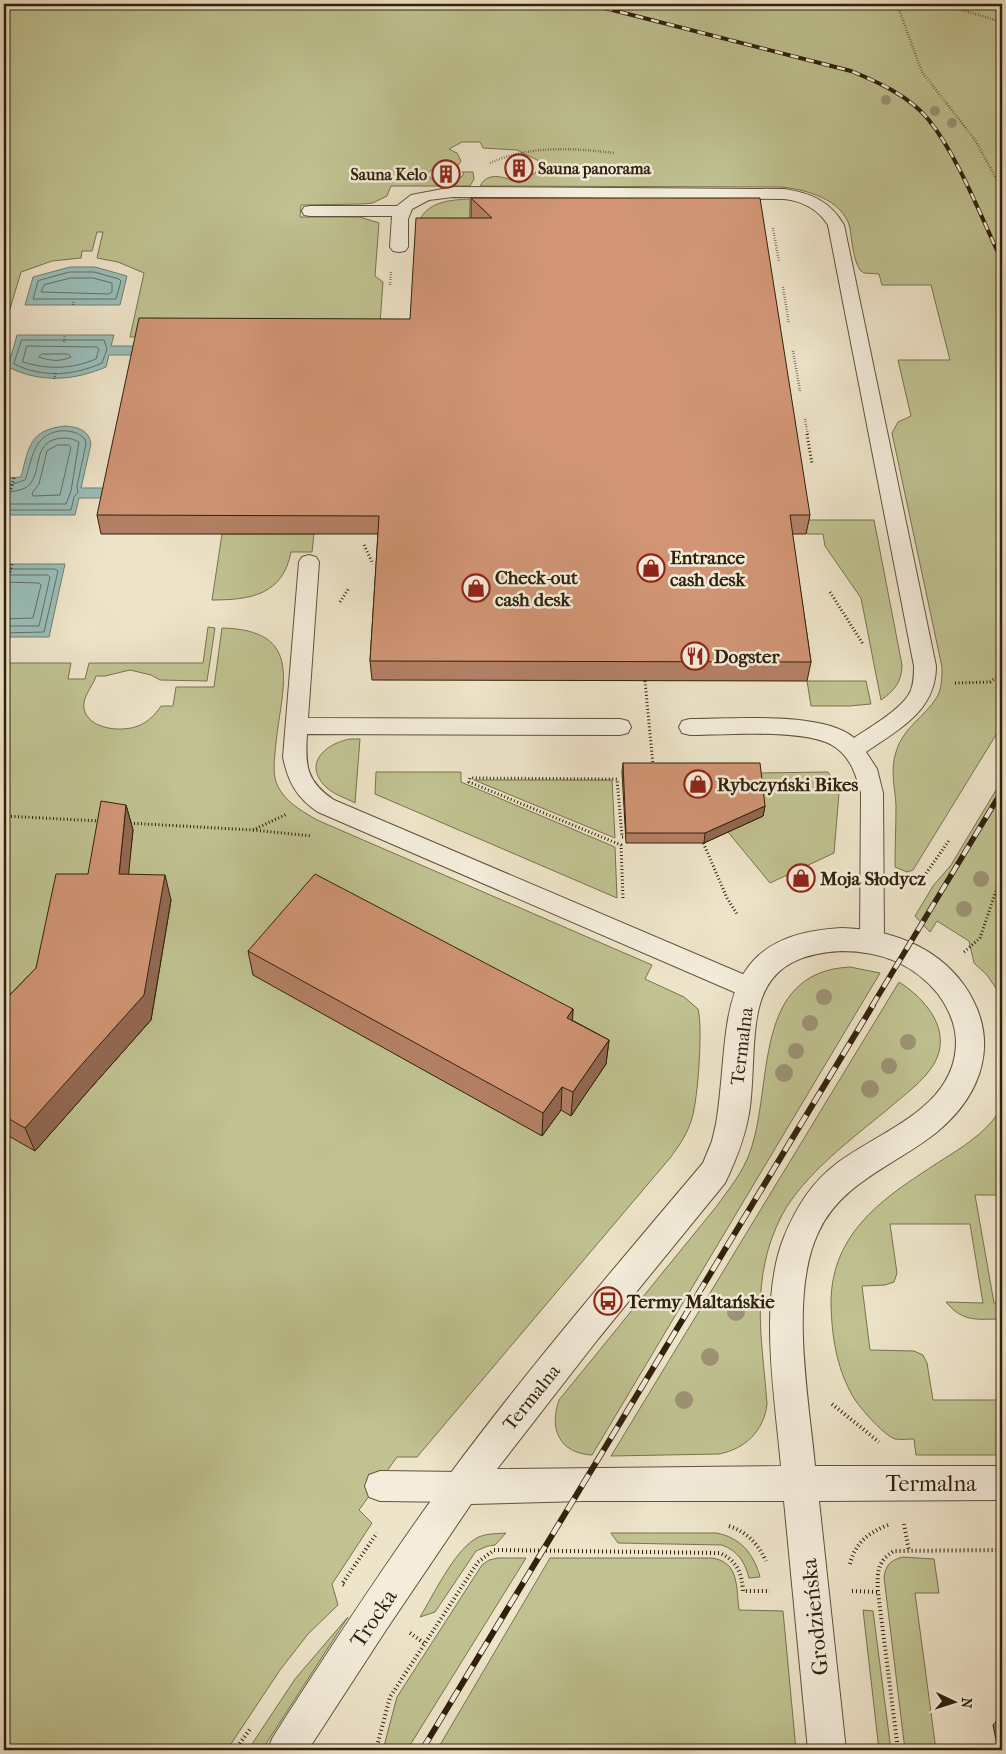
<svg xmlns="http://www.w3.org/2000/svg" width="1006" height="1754" viewBox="0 0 1006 1754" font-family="'IM FELL French Canon',serif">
<rect width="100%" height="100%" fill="#eee4c9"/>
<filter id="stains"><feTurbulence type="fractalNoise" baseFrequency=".004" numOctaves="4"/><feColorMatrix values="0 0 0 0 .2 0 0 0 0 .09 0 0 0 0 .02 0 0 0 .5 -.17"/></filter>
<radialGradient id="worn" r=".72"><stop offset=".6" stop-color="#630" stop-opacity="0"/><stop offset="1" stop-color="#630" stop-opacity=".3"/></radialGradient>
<!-- green -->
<g fill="#c0c291" stroke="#78724e">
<path d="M4 4H1002V725L913 870 907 872 895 867C895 847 896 826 896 805 895 787 890 770 896 752 903 727 925 717 937 697 942 688 942 677 942 667L892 433 898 422 911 416 898 360H950L931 285H882L879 274 864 273 860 270C853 259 852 241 850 228 843 199 805 189 780 187L480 186C488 170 507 178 519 183L547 165 517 150 483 148 480 142H462L449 149 457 153 461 161 457 167 455 165H437L427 174 436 183H455L464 174 462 172H473L474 179 470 186H391L387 196 373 203 363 204 301 205 300 217H360L379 223 375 276 383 282 379 338 130 337 144 273 118 262 97 258 103 232H97L92 251H82L81 258 52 261 21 272 4 329Z"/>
<path d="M470 199 469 236 418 224C426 201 450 200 470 199Z"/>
<path d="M804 520H874L902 665C902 682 894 691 881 700L861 598 825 546 823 534H807Z"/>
<path d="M222 534H314L312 552H291C283 595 250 600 212 600Z"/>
<path d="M208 627 215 628 207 681 160 680 151 675 130 670 105 676H96C93 687 80 698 85 712 92 730 123 732 138 726 148 722 155 715 161 706H173L176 687H214L222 628C305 630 282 685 276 743 275 755 273 766 275 778 280 799 300 810 317 820L652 965 645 979 684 997 698 1009C703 1027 698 1099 692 1118 688 1133 679 1146 670 1158L417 1457H397L359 1510 372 1523 332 1584 338 1605 308 1634 280 1670 227 1750H4V663H71L68 679H85L89 663H203Z"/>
<polygon points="807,681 866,681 871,704 849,706 811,706"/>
<path d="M350 739H360L355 803C346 798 335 795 327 788 302 765 324 744 350 739Z"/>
<polygon points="376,772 461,772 461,782 615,847 617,898 375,794"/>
<polygon points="828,772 837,786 839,793 834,853 770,883 728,832 763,816 759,773"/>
<polygon points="474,780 612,780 615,838"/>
<polygon points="1002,780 1002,997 987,975 974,963 969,941 937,921 930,932 915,916 933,886 951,865"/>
<path d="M850 967 880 973 592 1455C559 1453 549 1429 559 1400L716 1207C729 1189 743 1172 750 1152 774 1085 751 972 850 967Z"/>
<path d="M899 982C926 999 953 1031 934 1064 923 1082 904 1095 888 1109 853 1138 804 1174 782 1215 749 1279 762 1337 767 1404 764 1431 745 1449 719 1454L611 1456Z"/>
<path d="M1002 1106V1195H975L994 1303H1002V1319C978 1319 963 1323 946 1302L983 1303 970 1224H890L897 1273 894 1282 885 1285 862 1286 870 1350 914 1351 923 1355 927 1363 933 1400H1002V1455H916L914 1439C908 1439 901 1440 895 1439 883 1435 856 1404 851 1393 836 1365 832 1336 831 1305 830 1227 893 1192 950 1155 969 1143 992 1127 1002 1106Z"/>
<path d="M506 1533 495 1545 488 1546 476 1551 435 1612 420 1617C434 1594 453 1553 475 1539 484 1533 496 1534 506 1533Z"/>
<path d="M611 1533H716C740 1537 754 1554 760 1577L749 1578C745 1562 738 1551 722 1545L618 1543Z"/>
<path d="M902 1557 934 1559 939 1593H915L936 1750H905L884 1577C886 1565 890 1561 902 1557Z"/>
<polygon points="498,1558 526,1558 407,1750 383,1750 397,1697 482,1565 489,1560"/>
<path d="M550 1558H712C740 1562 736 1589 739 1610L783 1611 796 1750H437Z"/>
<polygon points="863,1610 873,1611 891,1750 879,1750"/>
<polygon points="348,1617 262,1750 248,1750 295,1679"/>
</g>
<!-- water -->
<g fill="#9abeba" stroke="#707f74">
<polygon points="70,267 95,267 127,276 120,305 25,305 33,277"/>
<path d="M17 335H114L111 346H141L139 355H109L106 367C73 381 40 383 8 367Z"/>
<path d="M65 426C78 427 89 430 91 444L81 488H111L109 498H79L75 515H4V490L7 478 21 477C29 447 29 430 65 426Z"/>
<polygon points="4,564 65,564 49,637 4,637"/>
</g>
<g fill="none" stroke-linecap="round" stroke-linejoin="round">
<!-- shore -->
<g stroke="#657062" stroke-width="1">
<polygon points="70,272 94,272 119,279 121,281 116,299 33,299 38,281"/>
<polygon points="71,278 93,278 112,283 112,292 109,294 41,292 44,285"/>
<path d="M22 340H104L107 349 102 363C73 376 42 378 14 364Z"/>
<path d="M27 346 97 347 99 349 96 359C72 369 48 370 23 362Z"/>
<path d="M42 354H68L71 357C60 362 50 361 39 357Z"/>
<polygon points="58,445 69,445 71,447 60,495 33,496 32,493 39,484 47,451"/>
<path d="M4 487 25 480C33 459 32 436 59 431 69 430 78 432 85 439L86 444 77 486 78 492 74 497 71 510H4"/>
<path d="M4 493C12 491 25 491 30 484 42 469 33 445 56 439 65 437 71 438 79 442L71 491 66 504H4"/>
<polyline points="4,569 55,569 58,571 44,632 4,633"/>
<polyline points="4,575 48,575 50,577 39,626 4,626"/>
<polyline points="4,582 39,583 41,585 33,618 4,619"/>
</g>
<!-- lane casing -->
<g stroke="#60523a" stroke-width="2">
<g id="lane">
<path d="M453 187 784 189C811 193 830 201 844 225L936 666C936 711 899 729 866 752L877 769 883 793 884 942 881 949 872 952 863 949 860 942 861 793C856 775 851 758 835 747 809 728 724 735 690 735L682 733 679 727 682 721 690 719C730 719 824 711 854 738 870 727 904 708 911 690 914 682 914 674 914 666L828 225C818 209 802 201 784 199L453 197 429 200 412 209 408 219V247L405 251 399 252 393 251 390 247 392 216H310L304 215 302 211 304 207 310 206H397L411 195Z"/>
<path d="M309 555 316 557 319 562 308 718 620 719 628 721 631 727 628 733 620 735 307 734C305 766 306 781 334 800L759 981 762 988 759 995 750 998 741 995 318 812C297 798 288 782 283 757L299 562 302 557Z"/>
<polygon points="380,1471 462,1472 473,1476 477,1487 473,1498 462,1502 380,1501 369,1497 365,1486 369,1475"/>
</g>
</g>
<!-- street casing -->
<g stroke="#60523a" stroke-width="2">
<path id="street" d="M842 928C889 929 936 946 964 985 1001 1038 984 1093 937 1132 896 1165 841 1182 818 1233 789 1295 809 1400 815 1466H1002V1500L819 1501 846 1750H808L784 1501H584L471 1504 386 1630 308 1750H267L273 1737C330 1648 388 1559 450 1474 530 1366 617 1265 703 1163L712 1141 716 1124C732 1028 708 935 842 928ZM842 951C880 951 914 964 938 994 949 1009 956 1025 956 1043 955 1109 879 1131 836 1164 811 1183 796 1208 784 1237 758 1302 775 1397 781 1466L497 1469 598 1339 725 1183C737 1158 746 1135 750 1107 759 1032 738 956 842 951Z"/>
</g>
<!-- path-far2 -->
<g stroke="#30210a" stroke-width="2.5" stroke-dasharray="0.5 2" stroke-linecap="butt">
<polyline points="897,4 922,72 975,140 1002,189"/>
<polyline points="942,4 1002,22"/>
<path d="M490 163C530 145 572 148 615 153"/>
<polyline points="773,228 779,262"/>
<polyline points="390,285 391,272"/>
<polyline points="783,287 789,324"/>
<polyline points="73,305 74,300"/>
<polyline points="64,342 65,335"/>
<polyline points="793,351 800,391"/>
<polyline points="54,379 56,372"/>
<polyline points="805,419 808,436"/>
</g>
<!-- path-far1 -->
<g stroke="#30210a" stroke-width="3" stroke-dasharray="1 2.5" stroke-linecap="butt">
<polyline points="807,434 812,464"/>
<polyline points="11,489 14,478"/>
<polyline points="364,545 373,564"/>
<polyline points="10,572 12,564"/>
<polyline points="830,592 863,644"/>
<polyline points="340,602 349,588"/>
<polyline points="955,683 990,682 1002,674"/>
<polyline points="4,816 100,821"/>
<polyline points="127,823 253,830 287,814"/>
<polyline points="253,830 312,836"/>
<polyline points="702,840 727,898 737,914"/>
<polyline points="920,882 950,839"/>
<polyline points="623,898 621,845 469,782 470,778 617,779 622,837 629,837"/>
<polyline points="964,952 980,938 1002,873"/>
</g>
<!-- path -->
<g stroke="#30210a" stroke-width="4" stroke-dasharray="1 3" stroke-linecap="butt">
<polyline points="832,1404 879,1442"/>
<polyline points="904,1524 909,1551"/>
<path d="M729 1526C747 1532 758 1544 766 1561"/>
<path d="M850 1564C855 1543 868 1533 888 1525"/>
<polyline points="344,1585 342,1584 377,1533"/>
<polyline points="852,1591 878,1592"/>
<polyline points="410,1633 424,1643"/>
<polyline points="235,1750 250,1729"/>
<path d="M376 1750 390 1697 478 1562 494 1550 720 1553C737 1561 742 1573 743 1591H770"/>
<path d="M898 1750 878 1592C877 1573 877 1561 894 1551L1002 1550"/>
</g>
<!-- lane -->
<use href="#lane" fill="#f4eddc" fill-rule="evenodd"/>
<!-- street -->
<use href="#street" fill="#f4eddc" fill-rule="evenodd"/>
<!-- rail-far2 casing -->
<g stroke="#30210a" stroke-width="4">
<path id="rail-far2" d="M589 4 851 71C878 82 909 96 928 119 958 156 981 217 1002 261"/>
</g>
<!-- rail-far1 casing -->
<g stroke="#30210a" stroke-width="5.5">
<polyline id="rail-far1" points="872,1006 1002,791"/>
</g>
<!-- rail casing -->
<g stroke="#30210a" stroke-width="6">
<polyline id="rail" points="422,1750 873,1005"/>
</g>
<!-- rail-far2 -->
<use href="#rail-far2" stroke="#f4eddc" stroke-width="2.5" stroke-dasharray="8" stroke-linecap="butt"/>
<!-- rail-far1 -->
<use href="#rail-far1" stroke="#f4eddc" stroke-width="4" stroke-dasharray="11" stroke-linecap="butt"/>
<!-- rail -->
<use href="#rail" stroke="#f4eddc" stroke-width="4.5" stroke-dasharray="14" stroke-linecap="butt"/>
<!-- path-bridge -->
<polyline stroke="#30210a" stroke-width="3" stroke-dasharray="1 2.5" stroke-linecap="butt" points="645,681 653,765"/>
</g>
<!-- trees -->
<g fill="#9d9376">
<circle cx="886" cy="100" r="5"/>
<circle cx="935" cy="111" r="5"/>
<circle cx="952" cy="123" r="5"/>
<circle cx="981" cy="879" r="8"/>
<circle cx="964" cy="909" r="8"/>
<circle cx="824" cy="997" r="8"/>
<circle cx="810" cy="1023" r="8"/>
<circle cx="908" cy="1042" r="8"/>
<circle cx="796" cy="1051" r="8"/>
<circle cx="889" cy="1066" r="8"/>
<circle cx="784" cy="1073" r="9"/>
<circle cx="870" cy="1089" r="9"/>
<circle cx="736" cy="1312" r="9"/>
<circle cx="710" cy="1357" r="9"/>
<circle cx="684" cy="1400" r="9"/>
</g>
<!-- wall -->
<g fill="#b48065" stroke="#30210a">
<polygon points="471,198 810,515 806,534 792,534 811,662 807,681 372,680 370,661 378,534 101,534 97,515 410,319 472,218 471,217"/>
<polygon points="623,763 765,806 763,816 704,843 626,843 622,772"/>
<polygon points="126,805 133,830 128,874 171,900 151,1020 35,1151 7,1135 4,1139 4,1001 36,968"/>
<polygon points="248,951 573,1009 572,1020 609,1040 606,1064 571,1116 561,1110 542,1136 253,975"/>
<polygon points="1002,1715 1002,1750 998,1750 993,1725"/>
</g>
<!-- shaded-wall -->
<g fill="#926852" stroke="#30210a">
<polygon points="126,805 133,830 126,900 119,874"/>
<polygon points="765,806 763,816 704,843 705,833"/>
<polygon points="165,875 171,900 151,1020 35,1151 25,1128"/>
<polygon points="573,1009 572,1033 567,1018"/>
<polygon points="609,1040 606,1064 571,1116 573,1092"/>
<polygon points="562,1087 561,1110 542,1136 543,1113"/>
<polygon points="4,1126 7,1135 4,1139"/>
</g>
<!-- building -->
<g fill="#d19575" stroke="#30210a">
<polygon points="471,198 760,198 810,515 790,515 811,662 370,661 379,516 97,515 139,318 410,319 416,218 492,218"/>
<polygon points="623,763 760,763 765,806 705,833 626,833"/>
<polygon points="101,801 126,805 119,874 165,875 144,995 25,1128 4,1116 4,1001 36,968 56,874 88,874"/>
<polygon points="315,874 573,1009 567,1018 609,1040 573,1092 562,1087 543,1113 248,951"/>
</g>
<!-- icons -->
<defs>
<g id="building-ring" transform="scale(1.4375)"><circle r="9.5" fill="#f4eddc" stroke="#8f2418" stroke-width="1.5"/><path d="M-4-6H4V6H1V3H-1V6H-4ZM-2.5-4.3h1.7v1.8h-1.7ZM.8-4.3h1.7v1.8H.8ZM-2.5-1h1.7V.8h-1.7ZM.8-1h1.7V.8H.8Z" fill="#8f2418"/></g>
<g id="shop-ring" transform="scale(1.4375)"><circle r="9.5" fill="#f4eddc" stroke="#8f2418" stroke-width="1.5"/><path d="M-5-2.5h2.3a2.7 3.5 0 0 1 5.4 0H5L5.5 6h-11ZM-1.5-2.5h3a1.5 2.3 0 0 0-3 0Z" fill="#8f2418"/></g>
<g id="restaurant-ring" transform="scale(1.4375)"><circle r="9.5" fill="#f4eddc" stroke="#8f2418" stroke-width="1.5"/><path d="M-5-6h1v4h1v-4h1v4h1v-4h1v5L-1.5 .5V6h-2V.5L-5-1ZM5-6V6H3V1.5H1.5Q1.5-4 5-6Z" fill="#8f2418"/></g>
<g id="bus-ring" transform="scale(1.4375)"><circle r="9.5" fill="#f4eddc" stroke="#8f2418" stroke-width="1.5"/><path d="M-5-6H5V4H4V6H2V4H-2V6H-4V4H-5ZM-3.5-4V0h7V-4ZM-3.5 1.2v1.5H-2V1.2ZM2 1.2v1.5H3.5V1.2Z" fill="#8f2418"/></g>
</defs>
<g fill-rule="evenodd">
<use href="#building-ring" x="519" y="168"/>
<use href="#building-ring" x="446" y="174"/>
<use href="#shop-ring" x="651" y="568"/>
<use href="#shop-ring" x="476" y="588"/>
<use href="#restaurant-ring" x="695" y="656"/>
<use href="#shop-ring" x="698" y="784"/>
<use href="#shop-ring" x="801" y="878"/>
<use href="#bus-ring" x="608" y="1301"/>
</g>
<g text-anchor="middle" stroke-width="5" stroke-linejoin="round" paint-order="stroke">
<!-- far-poi labels -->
<g font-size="16" font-weight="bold" fill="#30210a" stroke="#f4eddc" text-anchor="start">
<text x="538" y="174">Sauna panorama</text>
<text x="427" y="180" text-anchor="end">Sauna Kelo</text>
</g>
<!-- poi labels -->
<g font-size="19" font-weight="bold" fill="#30210a" stroke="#f4eddc" text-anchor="start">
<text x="670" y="564">Entrance<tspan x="670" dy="22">cash desk</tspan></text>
<text x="495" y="584">Check-out<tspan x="495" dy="22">cash desk</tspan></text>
<text x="714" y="663">Dogster</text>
<text x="717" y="791">Rybczyński Bikes</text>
<text x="820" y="885">Moja Słodycz</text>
<text x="627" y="1308">Termy Maltańskie</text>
</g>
<!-- street labels -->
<g font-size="19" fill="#30210a" stroke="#f4eddc">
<text transform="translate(741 1046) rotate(-83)" y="7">Termalna</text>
<text transform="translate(531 1397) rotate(-51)" y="7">Termalna</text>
</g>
<!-- near-street labels -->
<g font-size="22" fill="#30210a" stroke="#f4eddc">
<text x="931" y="1491">Termalna</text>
<text transform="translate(814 1617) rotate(-96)" y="8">Grodzieńska</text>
<text transform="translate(373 1618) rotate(-56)" y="8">Trocka</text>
</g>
</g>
<!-- margin -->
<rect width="1006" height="1754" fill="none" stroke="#eee4c9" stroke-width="20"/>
<rect x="5" y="5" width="996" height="1744" fill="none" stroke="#30210a" stroke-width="2.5"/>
<rect x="10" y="10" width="986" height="1734" fill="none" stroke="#30210a"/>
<!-- north arrow -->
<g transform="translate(954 1702) rotate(94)" stroke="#f4eddc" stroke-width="4" paint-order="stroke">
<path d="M0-4L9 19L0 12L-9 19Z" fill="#30210a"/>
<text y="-8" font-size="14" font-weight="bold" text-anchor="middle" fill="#30210a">N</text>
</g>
<rect width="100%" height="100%" filter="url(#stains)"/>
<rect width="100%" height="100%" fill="url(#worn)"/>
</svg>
